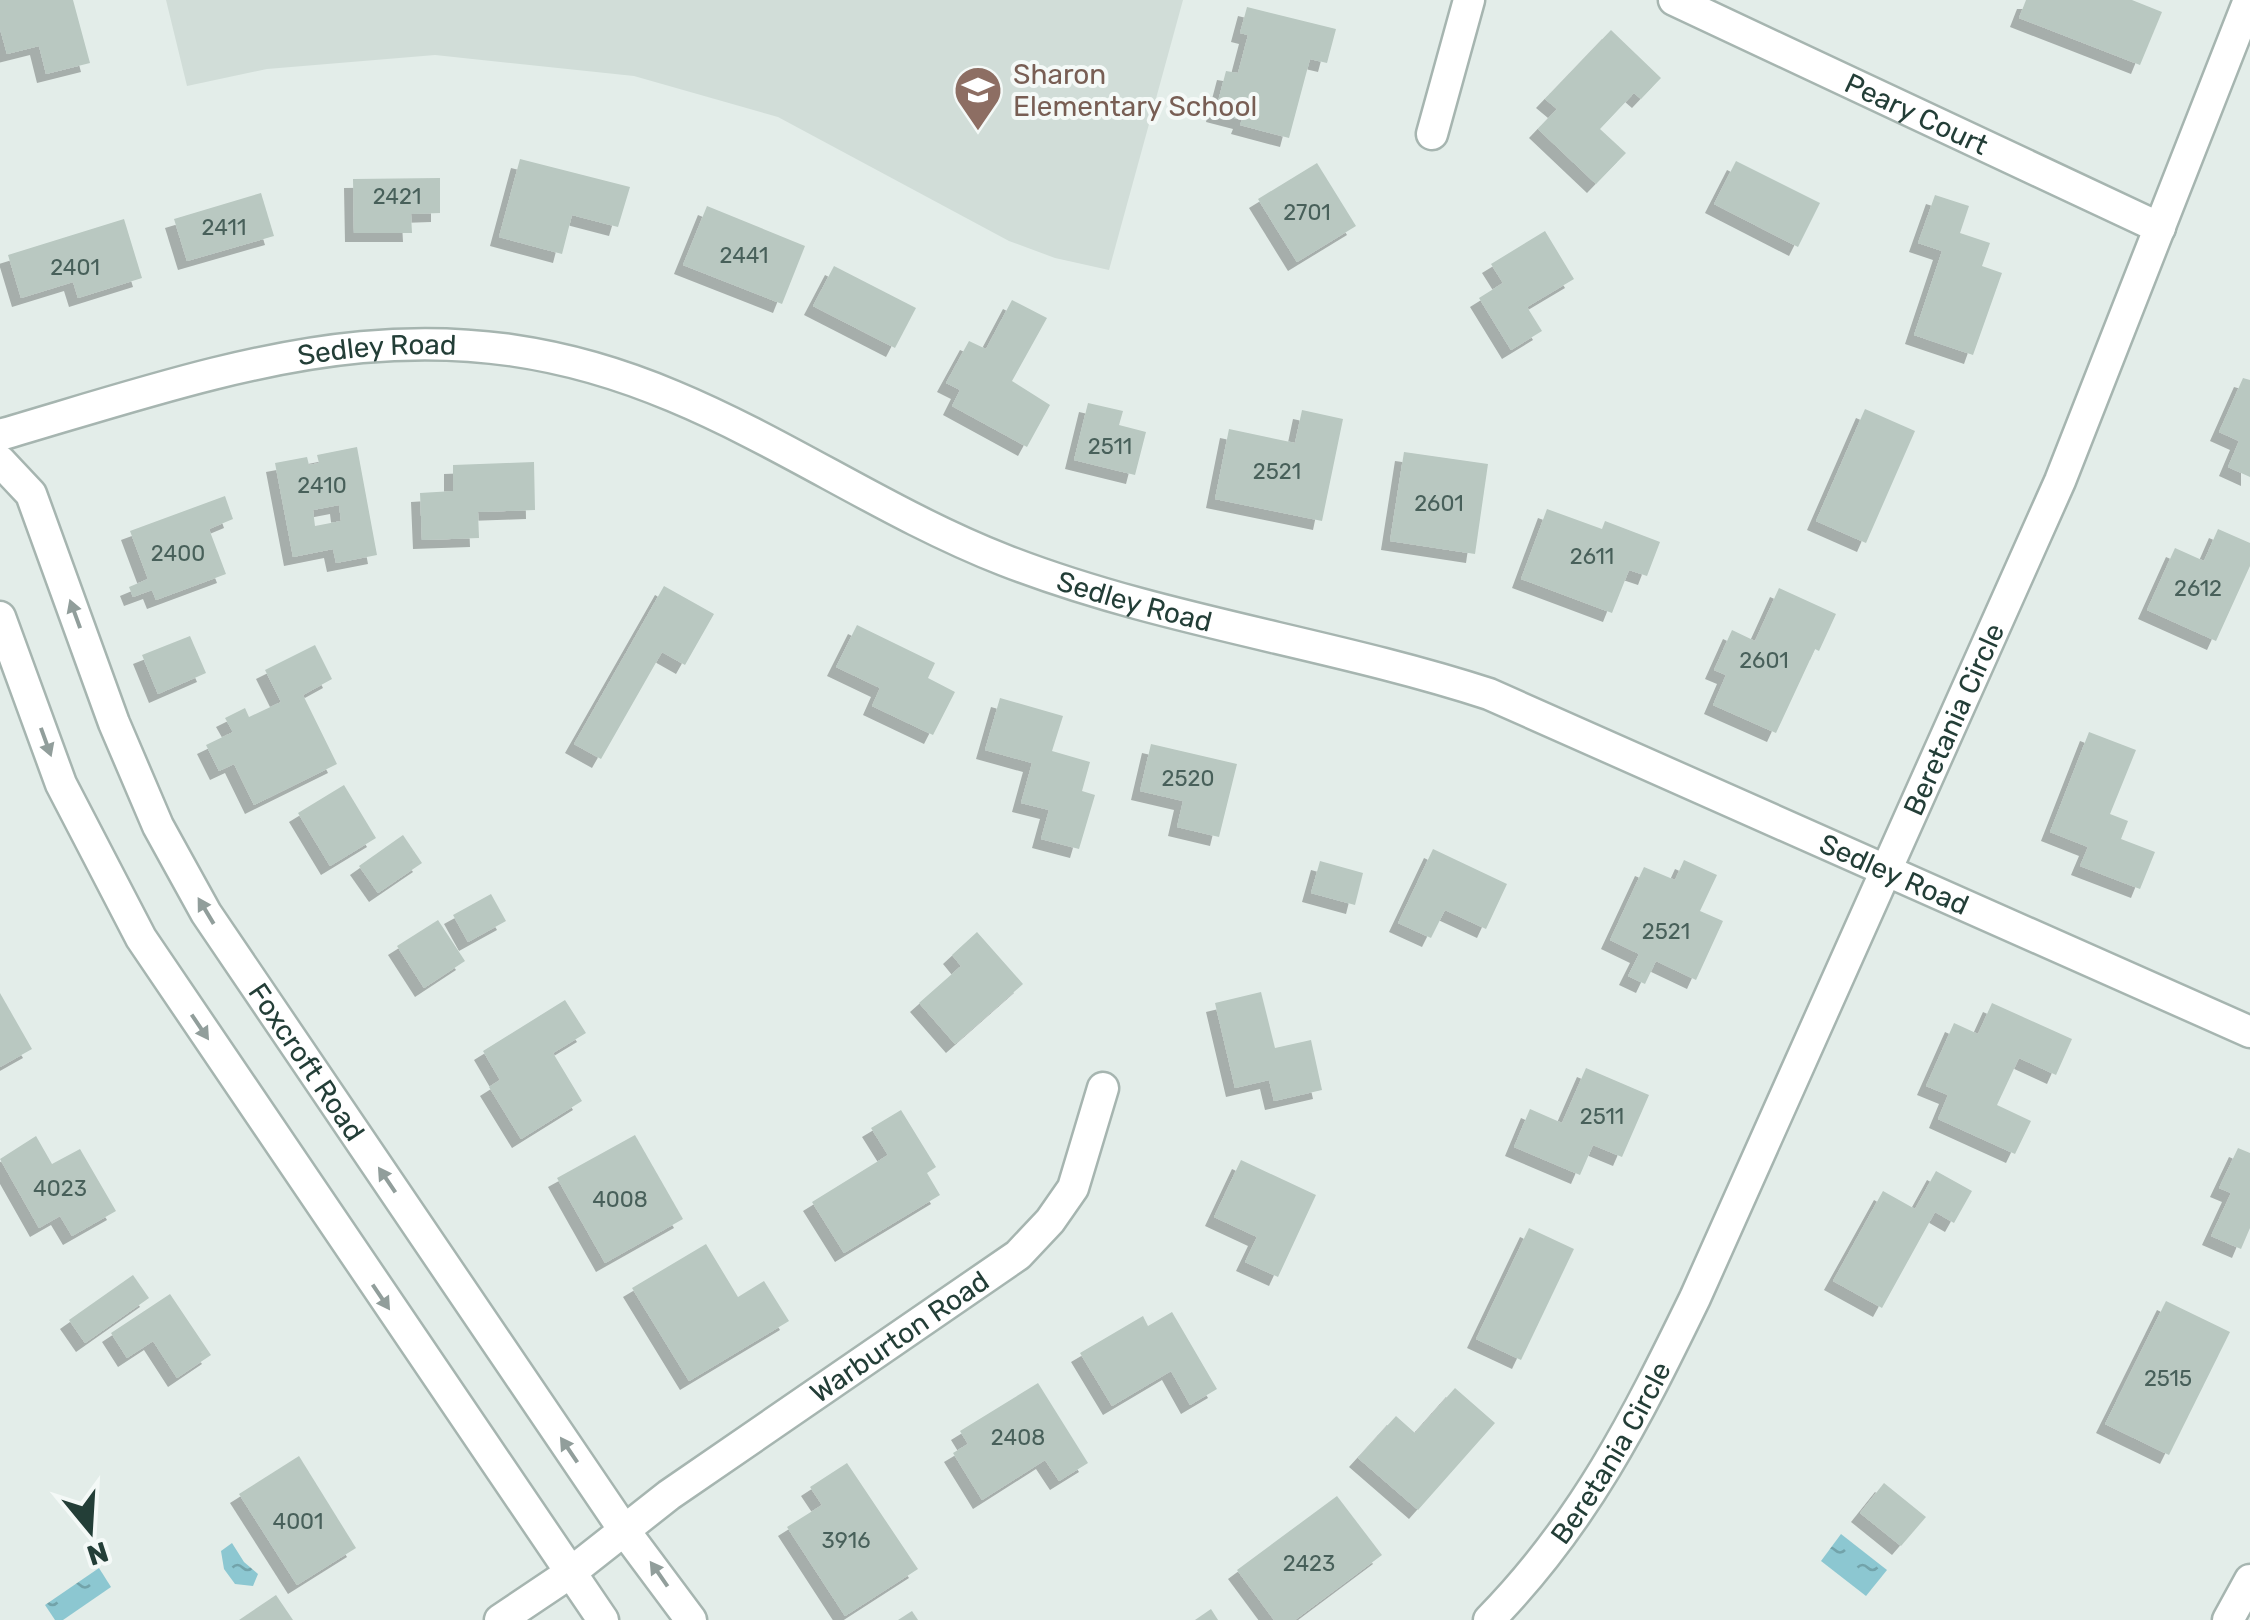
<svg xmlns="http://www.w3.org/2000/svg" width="2250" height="1620" viewBox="0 0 2250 1620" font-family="Rubik,sans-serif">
<defs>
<pattern id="water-ripples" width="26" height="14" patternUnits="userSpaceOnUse" patternTransform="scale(2.5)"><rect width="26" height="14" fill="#8cc7d1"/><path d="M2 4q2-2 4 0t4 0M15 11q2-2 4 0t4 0" fill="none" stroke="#72a3aa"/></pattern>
<filter id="shadow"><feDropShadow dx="-9" dy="9" stdDeviation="0" flood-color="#0004"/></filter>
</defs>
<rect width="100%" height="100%" fill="#e3ede9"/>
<!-- built -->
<polygon fill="#d1ddd8" points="166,0 1183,0 1109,270 1055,258 1009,241 778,117 634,76 435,55 267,69 187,86"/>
<!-- water -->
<g fill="url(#water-ripples)">
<polygon points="1841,1534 1887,1570 1866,1596 1821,1561"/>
<polygon points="232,1543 244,1562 258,1574 253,1586 235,1584 224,1569 221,1551"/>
<polygon points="99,1568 111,1587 63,1620 55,1620 45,1605"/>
</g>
<!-- building -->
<g fill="#b9c8c1" fill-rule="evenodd" filter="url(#shadow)">
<polygon points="0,0 73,0 90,63 46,74 39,46 7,54 0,29"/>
<polygon points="2026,0 2132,0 2162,12 2140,65 2019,18"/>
<polygon points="1247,7 1336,29 1327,63 1310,59 1289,138 1240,125 1242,120 1215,113 1226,71 1238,73 1248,35 1240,33"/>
<polygon points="1611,30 1661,78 1641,99 1634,93 1600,129 1626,153 1596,184 1538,129 1557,109 1545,99"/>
<polygon points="520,159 630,187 618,227 572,215 562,254 499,237"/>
<polygon points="1736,161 1820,203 1798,247 1714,204"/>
<polygon points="1317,163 1356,226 1297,262 1258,199"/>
<polygon points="440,178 440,213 411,214 412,233 354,233 353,179"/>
<polygon points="261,193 274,236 187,261 174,219"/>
<polygon points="1935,195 1969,206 1960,233 1990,243 1982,266 2002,273 1973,355 1914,335 1942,251 1918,243"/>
<polygon points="707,206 805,246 782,304 683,265"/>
<polygon points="124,219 142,278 78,298 73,282 21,298 8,255"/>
<polygon points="1545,231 1574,279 1527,307 1542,331 1511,350 1479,298 1503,283 1491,264"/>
<polygon points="834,266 916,308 895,348 813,306"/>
<polygon points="1012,300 1047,318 1012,381 1050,405 1027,447 952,406 960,390 946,383 969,341 986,349"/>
<polygon points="2243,378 2250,380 2250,477 2228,467 2239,441 2219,432"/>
<polygon points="1088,403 1123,411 1119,425 1146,432 1135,475 1074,460"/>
<polygon points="1865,409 1915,431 1866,543 1816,521"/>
<polygon points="1302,410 1343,419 1322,521 1215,499 1229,429 1295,443"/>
<path d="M357 447 377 555 336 563 333 549 293 557 275 463 307 457 309 465 319 463 317 455ZM339 505 341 521 315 526 313 510Z"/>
<polygon points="1404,452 1488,464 1475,554 1390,541"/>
<polygon points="534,462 535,510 478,512 479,538 422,540 420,493 453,491 453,465"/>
<polygon points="225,496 233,519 209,529 226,574 156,600 152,590 133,597 129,587 148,579 130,531"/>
<polygon points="1547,509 1602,529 1605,521 1660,542 1647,576 1629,570 1612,613 1521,579"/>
<polygon points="2218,529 2250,543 2250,566 2216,641 2147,610 2175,548 2204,561"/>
<polygon points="664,586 714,614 685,665 662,652 601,759 574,744"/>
<polygon points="1779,588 1836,614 1819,651 1815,649 1776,733 1713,705 1726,675 1714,670 1732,630 1755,641"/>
<polygon points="857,625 935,663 928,678 955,692 933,735 872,706 880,688 836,667"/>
<polygon points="190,636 206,673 158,694 142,655"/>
<polygon points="315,645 332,679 303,695 337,764 254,805 234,764 219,771 206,745 233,732 225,718 245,708 249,717 281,702 265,670"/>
<polygon points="1000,698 1063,716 1052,751 1090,762 1082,791 1095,795 1079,849 1041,839 1049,810 1021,803 1032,763 985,750"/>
<polygon points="2089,732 2136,750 2110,814 2128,821 2121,839 2155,852 2140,889 2080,866 2088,847 2050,832"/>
<polygon points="1151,744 1237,764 1219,837 1177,827 1183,801 1140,791"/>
<polygon points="344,785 376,838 330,866 298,813"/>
<polygon points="403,835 422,863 378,893 359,866"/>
<polygon points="1433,849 1507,884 1486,929 1445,910 1431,938 1398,923"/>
<polygon points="1684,860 1717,875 1700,911 1723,921 1696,980 1656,961 1645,984 1628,976 1639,954 1610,940 1644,867 1675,880"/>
<polygon points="1320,861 1363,873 1355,905 1311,893"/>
<polygon points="491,894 506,921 468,942 453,915"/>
<polygon points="438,920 465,961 424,988 397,946"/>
<polygon points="977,932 1023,984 955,1044 919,1003 961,966 952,955"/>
<polygon points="1261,992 1275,1048 1311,1040 1322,1090 1274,1101 1269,1080 1235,1088 1215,1003"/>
<polygon points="0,993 32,1049 0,1067"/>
<polygon points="565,1000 586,1033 553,1053 582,1101 521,1139 489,1087 500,1080 483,1051"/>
<polygon points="1992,1003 2072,1039 2056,1075 2019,1058 1997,1105 2031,1121 2015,1154 1938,1119 1948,1095 1926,1086 1954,1023 1978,1034"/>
<polygon points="1586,1068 1649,1095 1622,1157 1593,1145 1580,1175 1514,1147 1530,1109 1562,1123"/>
<polygon points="901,1110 936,1167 927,1173 940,1195 844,1253 812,1202 888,1155 871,1128"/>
<polygon points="635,1135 683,1219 605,1263 557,1178"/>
<polygon points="36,1136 52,1164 80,1149 116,1211 72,1236 60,1216 39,1228 0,1159"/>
<polygon points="2238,1148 2250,1153 2250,1228 2241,1249 2211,1236 2231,1193 2219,1188"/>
<polygon points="1241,1160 1316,1195 1278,1277 1245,1262 1257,1237 1214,1217"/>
<polygon points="1936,1171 1972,1191 1954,1223 1935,1212 1882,1308 1833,1281 1883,1191 1915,1209"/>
<polygon points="1529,1228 1574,1249 1521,1360 1476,1339"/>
<polygon points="706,1244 738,1297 764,1281 789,1321 689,1381 632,1288"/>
<polygon points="133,1275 149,1298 85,1343 69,1320"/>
<polygon points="170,1294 211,1355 177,1378 153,1341 127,1358 111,1333"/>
<polygon points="2166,1301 2230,1332 2169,1455 2105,1424"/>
<polygon points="1172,1312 1217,1389 1190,1405 1171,1371 1112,1406 1080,1353 1143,1316 1148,1326"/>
<polygon points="1038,1383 1088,1463 1059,1481 1045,1460 982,1500 953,1453 968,1444 960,1431"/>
<polygon points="1455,1388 1495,1423 1418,1510 1358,1458 1396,1416 1415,1433"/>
<polygon points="299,1456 356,1548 297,1585 239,1494"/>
<polygon points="847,1463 918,1569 845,1616 787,1527 822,1505 810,1487"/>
<polygon points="1884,1483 1926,1517 1901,1546 1860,1513"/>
<polygon points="1337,1496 1382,1555 1295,1620 1274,1620 1237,1570"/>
<polygon points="276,1595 293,1620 239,1620"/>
<polygon points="1211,1609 1218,1620 1195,1620"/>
<polygon points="912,1611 918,1620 898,1620"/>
</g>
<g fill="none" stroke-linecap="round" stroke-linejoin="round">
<!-- minor casing -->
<g stroke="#a6b5b0" stroke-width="35">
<g id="minor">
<path id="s1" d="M1674 0 2160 228"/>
<polyline points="1432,134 1469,0"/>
<path id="s2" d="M0 435C239 365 427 292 673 396 786 443 889 515 1004 560 1160 621 1329 642 1489 694L2250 1032"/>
<path id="s3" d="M0 461 31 494 114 723 158 826 206 913 624 1530 691 1620"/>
<polyline points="0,617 61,784 141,938 603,1620"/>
<path id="s4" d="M500 1620 570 1573 669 1495 1018 1255 1050 1221 1073 1188 1103 1088"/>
<path id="s5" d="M1489 1620C1584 1523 1636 1419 1695 1298L2060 481 2249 0"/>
<polyline points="2228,1620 2250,1580"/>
</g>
</g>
<!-- minor -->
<use href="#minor" stroke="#fff" stroke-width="30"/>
</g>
<!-- one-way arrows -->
<defs><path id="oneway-solid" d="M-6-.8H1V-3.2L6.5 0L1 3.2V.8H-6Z" transform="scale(2.5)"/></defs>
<g fill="#919e9b">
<use href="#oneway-solid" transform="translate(75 614) rotate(-110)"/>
<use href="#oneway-solid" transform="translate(46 742) rotate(70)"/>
<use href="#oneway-solid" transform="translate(206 911) rotate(-121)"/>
<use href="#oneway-solid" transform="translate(200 1027) rotate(56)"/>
<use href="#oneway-solid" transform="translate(387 1180) rotate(-124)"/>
<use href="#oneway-solid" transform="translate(381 1297) rotate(56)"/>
<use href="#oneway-solid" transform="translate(569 1450) rotate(-124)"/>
<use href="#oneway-solid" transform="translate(659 1574) rotate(-125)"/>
</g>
<!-- icons -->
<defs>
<g id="school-pin" transform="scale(2.5)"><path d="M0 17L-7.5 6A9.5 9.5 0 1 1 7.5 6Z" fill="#8d6e63" stroke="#f4f9f7"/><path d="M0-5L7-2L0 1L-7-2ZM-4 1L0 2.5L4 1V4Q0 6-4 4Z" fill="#fff"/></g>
</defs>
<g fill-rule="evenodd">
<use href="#school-pin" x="978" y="90"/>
</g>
<g text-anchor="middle" stroke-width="8" stroke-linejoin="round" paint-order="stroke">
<!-- number labels -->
<g font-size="22" fill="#48605a">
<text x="397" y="204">2421</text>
<text x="1307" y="220">2701</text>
<text x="224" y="235">2411</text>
<text x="744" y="263">2441</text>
<text x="75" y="275">2401</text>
<text x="1110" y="454">2511</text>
<text x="1277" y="479">2521</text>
<text x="322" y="493">2410</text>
<text x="1439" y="511">2601</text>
<text x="178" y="561">2400</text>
<text x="1592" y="564">2611</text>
<text x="2198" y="596">2612</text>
<text x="1764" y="668">2601</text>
<text x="1188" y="786">2520</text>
<text x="1666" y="939">2521</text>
<text x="1602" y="1124">2511</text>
<text x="60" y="1196">4023</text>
<text x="620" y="1207">4008</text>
<text x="2168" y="1386">2515</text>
<text x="1018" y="1445">2408</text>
<text x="298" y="1529">4001</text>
<text x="846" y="1548">3916</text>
<text x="1309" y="1571">2423</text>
</g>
<!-- education labels -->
<g font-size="28" fill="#785e54" stroke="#f4f9f7" text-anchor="start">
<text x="1013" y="84">Sharon<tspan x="1013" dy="32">Elementary School</tspan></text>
</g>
<!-- street labels -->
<g font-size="28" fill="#233e37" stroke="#f4f9f7">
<text dy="10" stroke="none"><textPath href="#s1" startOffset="268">Peary Court</textPath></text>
<text dy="10" stroke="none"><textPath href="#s2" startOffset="388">Sedley Road</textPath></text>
<text dy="10" stroke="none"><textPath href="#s2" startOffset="1198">Sedley Road</textPath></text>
<text dy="10" stroke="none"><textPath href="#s5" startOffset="1018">Beretania Circle</textPath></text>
<text dy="10" stroke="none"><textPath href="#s2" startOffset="2008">Sedley Road</textPath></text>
<text dy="10" stroke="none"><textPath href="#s3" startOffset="680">Foxcroft Road</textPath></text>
<text dy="10" stroke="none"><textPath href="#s4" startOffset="490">Warburton Road</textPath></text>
<text dy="10" stroke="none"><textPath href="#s5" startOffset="208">Beretania Circle</textPath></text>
</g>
</g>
<!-- north arrow -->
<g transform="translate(90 1530) rotate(162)" stroke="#f4f9f7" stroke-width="8" paint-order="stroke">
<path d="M0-8L18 38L0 25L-18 38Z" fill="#233e37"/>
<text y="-15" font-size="28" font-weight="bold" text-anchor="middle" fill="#233e37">N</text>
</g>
</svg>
